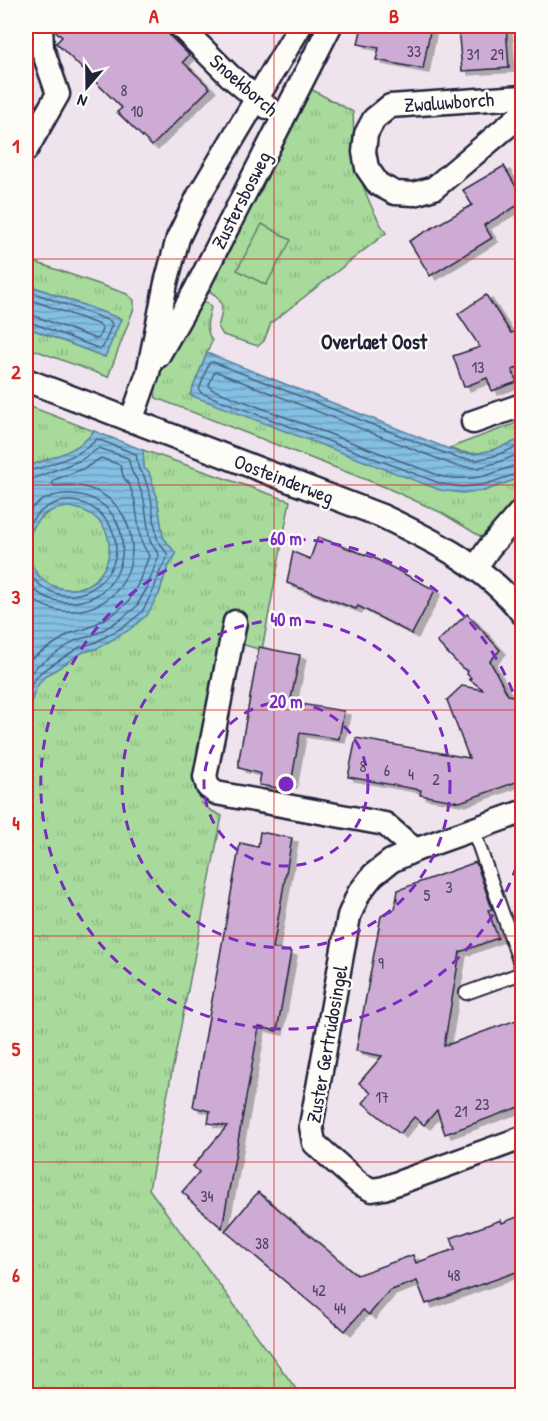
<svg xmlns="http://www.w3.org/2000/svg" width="548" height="1421" viewBox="0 0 548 1421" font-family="'Patrick Hand',sans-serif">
<defs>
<pattern id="grass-tufts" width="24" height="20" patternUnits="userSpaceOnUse" patternTransform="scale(1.5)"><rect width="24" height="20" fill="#a7da9b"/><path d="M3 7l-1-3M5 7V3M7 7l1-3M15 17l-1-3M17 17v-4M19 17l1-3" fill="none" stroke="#8fbb86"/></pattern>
<pattern id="water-rules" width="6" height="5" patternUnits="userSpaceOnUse" patternTransform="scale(1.5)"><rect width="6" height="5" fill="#84c0e3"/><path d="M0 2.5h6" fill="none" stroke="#6c9cb9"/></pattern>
<filter id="shadow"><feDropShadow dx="6" dy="4" stdDeviation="0" flood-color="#0004"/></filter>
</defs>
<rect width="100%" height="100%" fill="#efe4ed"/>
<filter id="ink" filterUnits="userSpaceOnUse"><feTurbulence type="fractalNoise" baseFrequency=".0167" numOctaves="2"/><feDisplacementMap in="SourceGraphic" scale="12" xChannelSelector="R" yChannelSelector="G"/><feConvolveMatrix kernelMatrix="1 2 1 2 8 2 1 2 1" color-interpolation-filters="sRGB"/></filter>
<g filter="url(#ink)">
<!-- grass -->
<g fill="url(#grass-tufts)" stroke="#647e6b" stroke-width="1.5">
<path d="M307 87 353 112C354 125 353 138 355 150 359 179 370 208 386 233L271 323 264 341 258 346 223 335 218 327C224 308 225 298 205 289Z"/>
<polygon points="26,259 127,294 134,300 134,308 108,377 26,347 26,327 105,357 121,319 26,284"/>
<path d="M199 299 208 303 211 308C207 322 205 328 212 341L190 395 484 491 522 477V494L488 535 481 537 442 513 385 487 156 398 154 388 157 377Z"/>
<path d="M26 405 94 431C80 452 49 458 26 467Z"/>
<path d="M522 421V439C496 449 476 460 449 448Z"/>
<polygon points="143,450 290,501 262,650 241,644 198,786 201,802 210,810 222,816 149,1189 299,1393 286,1396 26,1396 26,715 37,686 44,677 83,652 96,649 159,594 166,571 176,554 163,537 157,497 144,468"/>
<circle cx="69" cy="548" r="41"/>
</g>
<!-- park -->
<polygon fill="#a7da9b" stroke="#647e6b" stroke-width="1.5" points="262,224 291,240 266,285 237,270"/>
<!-- water -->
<g fill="url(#water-rules)" stroke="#5d81a0" stroke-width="1.5" fill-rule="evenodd">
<polygon points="26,284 121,319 105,357 26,327"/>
<polygon points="207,353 459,453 475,454 492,450 522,439 522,477 484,491 462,493 440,490 190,395"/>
<path d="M94 431 143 450 144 468 149 472 157 497 163 537 176 554 166 571 159 594 147 615 129 630 96 649 83 652 44 677 37 686 26 715V467C49 458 79 452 94 431ZM68 507C133 514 114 600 60 588 25 581 17 533 46 513 53 509 60 508 68 507Z"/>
</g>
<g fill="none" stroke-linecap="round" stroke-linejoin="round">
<!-- shore -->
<g stroke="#49617e" stroke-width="1.5">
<polyline points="26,290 110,321 112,324 103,347 100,349 30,322 26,322"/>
<polyline points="26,298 100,325 102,329 99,338 96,339 32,315 26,314"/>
<polyline points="522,445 494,456 476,460 457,458 213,362 209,363 199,390 201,393 442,484 462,487 483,485 522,472"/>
<path d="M522 453 496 463 477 468 456 466 217 372 214 373 209 385 211 389 443 477C476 481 487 476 516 465L522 464"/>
<path d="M26 472 30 471C53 463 80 457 97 439L136 454 139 470 144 476 151 498 157 539 168 555 161 569 153 591 142 612 125 626 94 643 80 647 41 672 32 683 26 698"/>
<polyline points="26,479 32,479 81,460 99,448 128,458 132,472 137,480 144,500 150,541 159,555 147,588 136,607 121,619 103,630 91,636 76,640 37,666 26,678"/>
<path d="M26 515C37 500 55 492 74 494 145 502 135 607 64 602 49 601 35 593 26 581"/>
<path d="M26 528C71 460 151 536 99 583 90 592 77 596 65 595 48 594 32 582 26 566"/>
<path d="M26 594C42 608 59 614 81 610 159 595 145 474 55 486L52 483 54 480 85 468 101 458 120 465 124 478 130 486 135 502 141 541 149 556 138 584 129 601 116 612 99 622 88 628 71 633 32 658 26 664"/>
</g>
</g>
<!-- building -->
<g fill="#ceabd5" stroke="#22223b" stroke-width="1.5" filter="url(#shadow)">
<polygon points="54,26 167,26 167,30 170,36 189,55 183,62 210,88 152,146 117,112 122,108 56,43 62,37 55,30"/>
<polygon points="362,26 431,26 423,69 376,60 379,48 358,44"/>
<polygon points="458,26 506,26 509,68 462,71"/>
<polygon points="504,166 522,197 522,203 484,225 492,238 430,276 409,241 472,205 463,190"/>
<polygon points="486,295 511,333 522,329 522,366 512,370 517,382 492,391 487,378 464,387 453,356 480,347 458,314"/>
<polygon points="318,537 374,558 435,590 412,634 358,606 356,609 287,583 293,552 310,559"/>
<polygon points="467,614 500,650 490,661 508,695 522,698 522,780 460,802 420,795 421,790 348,777 356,738 469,758 447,700 462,686 484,690 469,679 471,678 467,674 468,671 462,668 437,642"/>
<polygon points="259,647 300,655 291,699 301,701 300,704 344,711 339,739 300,733 291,784 286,783 285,789 259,785 261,774 239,768 239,759"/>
<polygon points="260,832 292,838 273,948 291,952 277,1031 259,1027 222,1228 188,1199 189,1198 182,1192 199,1172 193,1166 227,1126 208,1123 210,1111 193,1107 240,843 258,847"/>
<polygon points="476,862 492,909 488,910 498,938 460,952 444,1046 522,1018 522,1106 445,1134 437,1110 424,1125 414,1117 400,1134 363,1103 371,1093 359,1083 382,1056 356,1051 381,916 395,909 398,890"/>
<polygon points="258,1192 357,1275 413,1255 416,1263 435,1256 455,1249 451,1238 501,1220 502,1223 522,1215 522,1270 426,1304 417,1281 389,1291 369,1315 363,1310 345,1331 337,1324 337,1325 225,1231"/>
</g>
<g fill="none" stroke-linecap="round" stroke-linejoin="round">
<!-- lane casing -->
<g stroke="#22223b" stroke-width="16">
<g id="lane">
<polyline points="473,829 522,969"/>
<polyline points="466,993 522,973"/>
</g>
</g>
<!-- street casing -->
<g stroke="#22223b" stroke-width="27">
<g id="street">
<polyline points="180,26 230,76 267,107"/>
<polyline points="522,97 390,106 374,119 366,134 364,152 367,168 378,184 395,193 414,194 434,188 522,114"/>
<polyline points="26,150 58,94 42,48 41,26"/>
<polyline points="158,356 195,291 330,26"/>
<path d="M26 380 382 516C434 541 486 566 522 613"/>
<polyline points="131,421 148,373 166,283 178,238 198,197 300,26"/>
<polyline points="473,422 522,405"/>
<polyline points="476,567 489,548 522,510"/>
<polyline points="235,622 205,777 208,787 216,793 385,824 415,850"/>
<polyline points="522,812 415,850 391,861 373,875 359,893 349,916 311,1126 314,1143 360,1184 372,1190 384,1188 522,1138"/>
</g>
</g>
<!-- lane -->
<use href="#lane" stroke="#fdfcf7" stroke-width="12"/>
<!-- street -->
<use href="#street" stroke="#fdfcf7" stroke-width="22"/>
</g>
</g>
<!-- grid -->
<path fill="none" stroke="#d62828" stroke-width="1.5" stroke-opacity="0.55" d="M274 26V1396M26 259H522M26 485H522M26 710H522M26 936H522M26 1162H522"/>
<!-- distance rings -->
<g fill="none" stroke="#7b2cbf" stroke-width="3" stroke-dasharray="10 8">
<circle cx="286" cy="784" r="82"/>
<circle cx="286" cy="784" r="164"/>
<path d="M522 849A245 245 0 1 1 522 719"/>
</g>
<g text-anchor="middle" stroke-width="5" stroke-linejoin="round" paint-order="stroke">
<!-- number labels -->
<g font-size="16" fill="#4d4462">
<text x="414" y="57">33</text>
<text x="473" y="60">31</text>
<text x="497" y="60">29</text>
<text x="124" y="96">8</text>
<text x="137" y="117">10</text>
<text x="478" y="373">13</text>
<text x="363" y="772">8</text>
<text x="387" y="776">6</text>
<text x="411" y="780">4</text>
<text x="436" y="785">2</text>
<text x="449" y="893">3</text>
<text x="427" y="901">5</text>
<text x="381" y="969">9</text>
<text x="382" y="1103">17</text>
<text x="482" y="1110">23</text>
<text x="461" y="1117">21</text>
<text x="207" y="1202">34</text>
<text x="262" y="1249">38</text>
<text x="454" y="1281">48</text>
<text x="319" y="1296">42</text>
<text x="340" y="1314">44</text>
</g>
<!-- street labels -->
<g font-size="20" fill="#22223b" stroke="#fdfcf7">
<text transform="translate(244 85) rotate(41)" y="7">Snoekborch</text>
<text transform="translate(449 102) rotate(-4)" y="7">Zwaluwborch</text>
<text transform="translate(241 200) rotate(-63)" y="7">Zustersbosweg</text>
<text transform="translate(284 479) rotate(21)" y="7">Oosteinderweg</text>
<text transform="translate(327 1044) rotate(-80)" y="7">Zuster Gertrudosingel</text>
</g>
<!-- neighbourhood labels -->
<g font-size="21" font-weight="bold" fill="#22223b" stroke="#fdfcf7">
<text x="374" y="349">Overlaet Oost</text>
</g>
</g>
<circle cx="286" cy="784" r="9" fill="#7b2cbf" stroke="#fdfcf7" stroke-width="3"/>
<g font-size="18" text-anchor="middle" font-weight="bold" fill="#7b2cbf" stroke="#fdfcf7" stroke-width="5" stroke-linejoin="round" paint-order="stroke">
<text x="286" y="545">60 m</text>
<text x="286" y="626">40 m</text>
<text x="286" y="708">20 m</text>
</g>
<!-- margin -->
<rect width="548" height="1421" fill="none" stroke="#fdfcf7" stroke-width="66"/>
<!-- north arrow -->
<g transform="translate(87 87) rotate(200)" stroke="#fdfcf7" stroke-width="4.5" paint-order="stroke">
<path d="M0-4.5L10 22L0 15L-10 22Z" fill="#22223b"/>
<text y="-9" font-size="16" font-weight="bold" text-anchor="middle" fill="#22223b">N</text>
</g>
<rect x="33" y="33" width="482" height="1355" fill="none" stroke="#d62828" stroke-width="2"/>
<g font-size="20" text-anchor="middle" font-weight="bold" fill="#d62828">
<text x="154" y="23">A</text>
<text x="394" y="23">B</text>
<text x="16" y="153">1</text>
<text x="16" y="379">2</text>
<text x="16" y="604">3</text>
<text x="16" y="830">4</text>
<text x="16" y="1056">5</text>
<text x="16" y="1282">6</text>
</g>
</svg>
